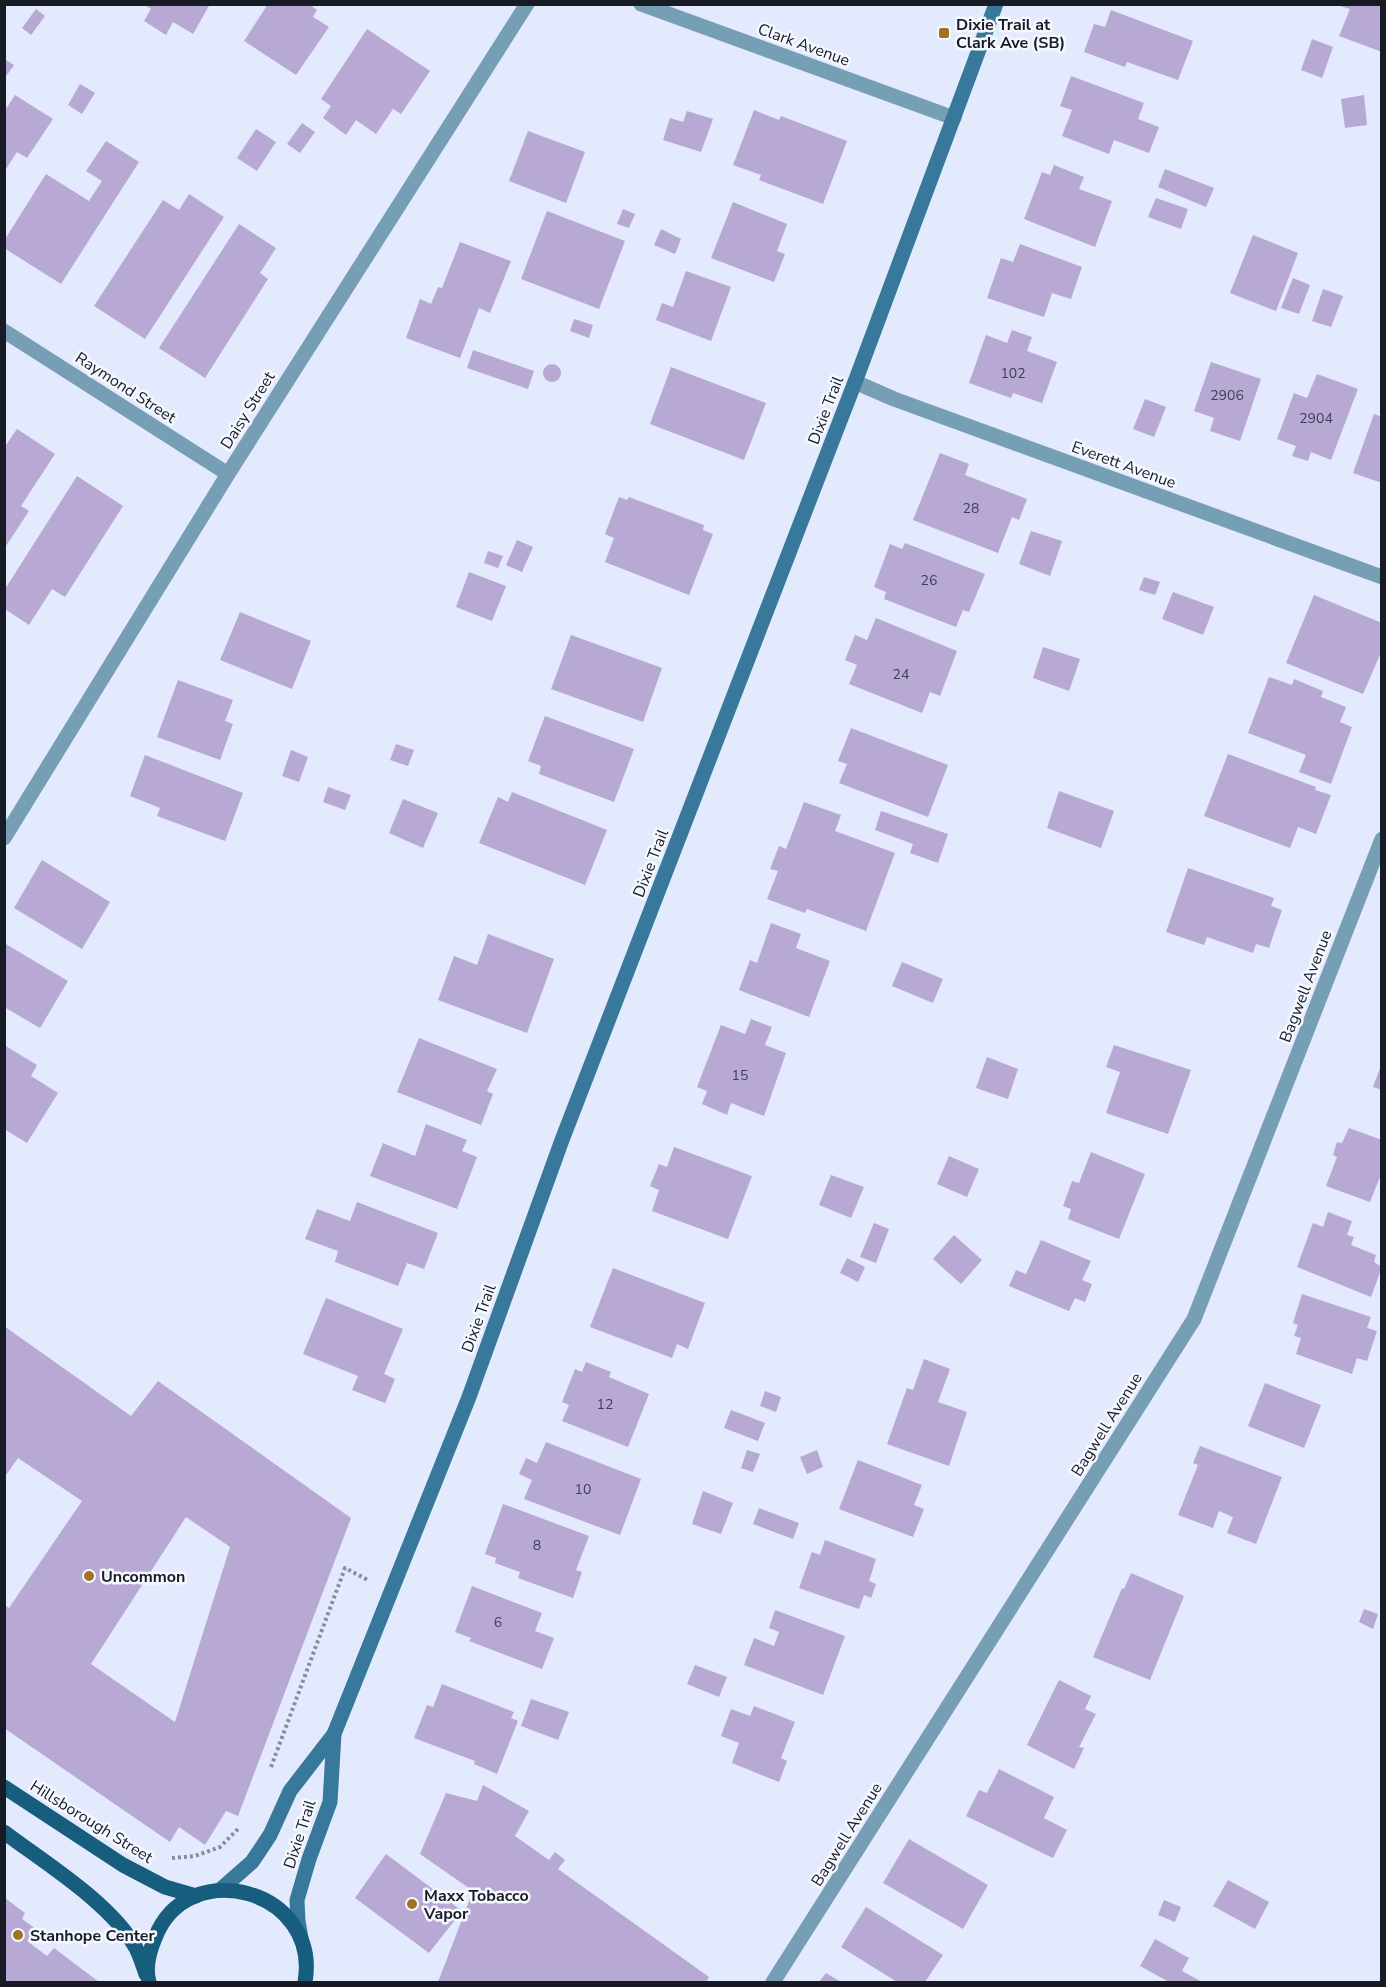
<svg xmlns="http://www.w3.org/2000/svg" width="1386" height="1987" viewBox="0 0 1386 1987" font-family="'Nunito Sans',sans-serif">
<rect width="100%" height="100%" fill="#e3eafd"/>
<!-- building -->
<g fill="#b8a8d4" fill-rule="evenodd">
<polygon points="143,4 210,4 193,34 173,22 166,35 144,21 151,9"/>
<polygon points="268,4 309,4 317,10 313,17 329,27 296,75 244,41"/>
<polygon points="1337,5 1382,5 1382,52 1339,36 1350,9"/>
<polygon points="36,9 45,16 31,35 22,28"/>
<polygon points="1111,10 1193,41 1178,80 1127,62 1125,67 1084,52 1094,24 1105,27"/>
<polygon points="367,29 430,71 401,114 393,109 376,134 356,120 346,135 323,118 331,106 321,99"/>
<polygon points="1312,39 1333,47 1322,78 1301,70"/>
<polygon points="4,59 14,65 7,75 4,73"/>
<polygon points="1071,76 1144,103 1138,119 1159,127 1149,153 1114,140 1109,154 1062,136 1072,110 1060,106"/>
<polygon points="80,84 95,93 82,114 68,105"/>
<polygon points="15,95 53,119 27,158 17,152 4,172 4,112"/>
<polygon points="1364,95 1367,125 1345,128 1341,99"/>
<polygon points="754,110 779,120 781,116 847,141 823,204 759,180 761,175 733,165"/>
<polygon points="687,111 713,119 701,152 663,140 670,118 683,122"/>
<polygon points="302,123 315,132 300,153 287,144"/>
<polygon points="256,129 276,142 257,171 237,158"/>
<polygon points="528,131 585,152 566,203 509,181"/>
<polygon points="106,141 139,162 61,284 4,248 4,241 46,174 89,201 102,181 86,171"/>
<polygon points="1054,165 1084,177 1079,189 1112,201 1095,247 1024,219 1042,172 1050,175"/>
<polygon points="1165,169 1214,188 1206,207 1158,187"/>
<polygon points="189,194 224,217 145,339 94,306 163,200 179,210"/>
<polygon points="1156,198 1188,209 1181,229 1148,217"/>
<polygon points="733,202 787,224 777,251 785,254 774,282 711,258"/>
<polygon points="623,209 635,214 629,228 617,224"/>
<polygon points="547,211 625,241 599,309 521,279"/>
<polygon points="239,224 276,248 260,273 268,279 205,378 159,348"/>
<polygon points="661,229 681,239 675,254 654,245"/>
<polygon points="1253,235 1298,253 1276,311 1230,293"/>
<polygon points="460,242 511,261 490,313 479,308 460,358 406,338 420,299 431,304 438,287 442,288"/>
<polygon points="1020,244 1082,267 1071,299 1052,293 1044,317 987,298 1001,258 1013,262"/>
<polygon points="686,271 731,287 711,341 656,320 662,303 673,307"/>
<polygon points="1293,278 1310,285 1299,314 1281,308"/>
<polygon points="1323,289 1343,296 1331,327 1312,321"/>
<polygon points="574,319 593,325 589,338 570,331"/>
<polygon points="1012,330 1032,337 1027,351 1057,362 1042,403 1013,393 1011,398 969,383 986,335 1007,343"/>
<polygon points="473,350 534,371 528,389 467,368"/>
<polygon points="1211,362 1261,379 1240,441 1210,431 1214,418 1194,411"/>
<circle cx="552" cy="373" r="9"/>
<polygon points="671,367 766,403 744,460 650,424"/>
<polygon points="1317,374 1358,389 1331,460 1311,452 1308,461 1292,456 1296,446 1277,439 1294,393 1307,398"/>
<polygon points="1145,399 1166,407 1154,437 1133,429"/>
<polygon points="1374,414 1382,417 1382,483 1353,473"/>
<polygon points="17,429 55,454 21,506 29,511 4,549 4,448"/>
<polygon points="940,453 969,464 965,475 1027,499 1019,520 1012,517 998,553 913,520"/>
<polygon points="77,476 123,506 65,597 52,589 29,625 5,609 5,589"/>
<polygon points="619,497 627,500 629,497 704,525 703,530 713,534 689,595 605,562 614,538 605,534"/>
<polygon points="1031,531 1062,541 1050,576 1019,564"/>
<polygon points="517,540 533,547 522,572 506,565"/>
<polygon points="905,543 985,574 969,612 963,610 956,627 884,599 886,592 874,587 890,544 902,549"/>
<polygon points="488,551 503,556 498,568 484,563"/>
<polygon points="469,572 506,586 492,621 456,607"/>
<polygon points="1144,577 1160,582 1155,595 1139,590"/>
<polygon points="1173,592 1214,607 1203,635 1162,619"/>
<polygon points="1314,595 1382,623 1382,650 1363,694 1286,663"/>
<polygon points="240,612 311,641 292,689 220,660"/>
<polygon points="876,618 957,651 940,696 930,692 922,713 849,684 857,665 845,660 855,635 867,640"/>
<polygon points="571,635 662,668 643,722 551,689"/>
<polygon points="1043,647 1080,659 1069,691 1033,678"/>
<polygon points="1269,677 1292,685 1294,679 1323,691 1321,697 1346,707 1340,722 1352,727 1331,784 1299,772 1306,755 1248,733"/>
<polygon points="178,680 233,700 225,721 233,724 220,760 157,737"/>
<polygon points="545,716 634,749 614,802 539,774 541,766 528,761"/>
<polygon points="851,728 948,765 928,817 839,783 847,764 838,761"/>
<polygon points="396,744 414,750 408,766 390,760"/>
<polygon points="291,750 308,757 299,782 282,776"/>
<polygon points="1228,754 1316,787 1315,790 1331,795 1316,834 1298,827 1290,848 1204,816"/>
<polygon points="145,755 243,793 225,841 157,816 160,808 130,796"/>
<polygon points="328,787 351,795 345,810 323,802"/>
<polygon points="1059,791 1114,811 1101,848 1047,828"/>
<polygon points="512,792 607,830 585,885 479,843 498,797 508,802"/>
<polygon points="403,799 438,813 423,848 389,833"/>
<polygon points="804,802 841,815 835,831 895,853 866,931 807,909 805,913 767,899 778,871 770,869 779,846 786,849"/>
<polygon points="881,811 948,834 938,863 910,853 913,844 875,830"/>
<polygon points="42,860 110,902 82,949 14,908"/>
<polygon points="1188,868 1274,898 1271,906 1282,910 1269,948 1256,944 1253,953 1207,937 1204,945 1166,932"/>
<polygon points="771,923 801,934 796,948 830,961 809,1017 739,990 750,960 757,963"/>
<polygon points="488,934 554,959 527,1033 438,1000 454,956 477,965"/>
<polygon points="4,943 68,981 40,1028 4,1007"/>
<polygon points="902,962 943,979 933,1003 892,986"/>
<polygon points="751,1019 772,1027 765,1045 786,1053 764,1116 731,1103 727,1115 702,1104 707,1091 697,1087 721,1025 745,1034"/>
<polygon points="419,1038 497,1069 487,1091 493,1094 481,1125 397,1092"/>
<polygon points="4,1045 37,1065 31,1076 58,1093 27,1143 4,1129"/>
<polygon points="1114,1045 1191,1070 1168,1134 1106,1113 1120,1072 1106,1067"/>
<polygon points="987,1057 1018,1069 1008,1099 976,1088"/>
<polygon points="1382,1063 1382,1090 1373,1087"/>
<polygon points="426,1124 467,1140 462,1151 477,1157 457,1209 370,1176 383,1143 415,1156"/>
<polygon points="1349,1128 1382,1140 1382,1172 1370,1202 1326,1186 1337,1157 1333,1155 1337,1142 1342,1143"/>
<polygon points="674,1147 752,1176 728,1239 652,1211 659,1190 650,1186 659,1164 667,1167"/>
<polygon points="1091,1152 1145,1174 1119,1239 1068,1219 1071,1209 1063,1206 1072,1181 1079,1183"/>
<polygon points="949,1156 979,1169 967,1197 937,1184"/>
<polygon points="831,1175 864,1187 851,1218 819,1205"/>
<polygon points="357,1202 438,1233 424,1269 407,1263 398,1286 335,1262 338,1251 305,1239 317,1209 350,1221"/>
<polygon points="1328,1212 1352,1221 1347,1235 1354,1237 1351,1245 1376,1255 1374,1262 1382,1267 1371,1297 1297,1267 1313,1223 1323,1227"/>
<polygon points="874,1223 889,1229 876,1263 860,1257"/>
<polygon points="954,1235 982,1260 961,1284 933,1259"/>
<polygon points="1041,1240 1091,1261 1082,1280 1092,1284 1085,1302 1075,1298 1069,1311 1009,1286 1016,1270 1026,1274"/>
<polygon points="847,1258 865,1267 858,1282 840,1273"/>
<polygon points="613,1268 705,1303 688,1349 677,1344 672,1358 590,1327"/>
<polygon points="1302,1294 1371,1317 1367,1328 1377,1331 1367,1361 1357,1358 1352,1374 1296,1354 1301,1338 1294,1336 1298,1325 1293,1323"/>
<polygon points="326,1298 403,1329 384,1374 395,1379 385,1403 352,1390 358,1376 303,1354"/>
<path d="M4 1326 131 1416 158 1381 351 1518 238 1816 226 1811 205 1845 179 1827 170 1842 4 1728V1605L9 1608 82 1501 18 1458 4 1478ZM186 1517 230 1547 175 1722 91 1664Z"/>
<polygon points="924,1359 950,1369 938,1402 967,1412 949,1466 887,1444 907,1388 913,1390"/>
<polygon points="586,1362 611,1372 609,1377 649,1394 628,1447 562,1421 569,1405 562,1402 575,1369 582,1372"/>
<polygon points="1265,1383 1321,1405 1304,1448 1248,1426"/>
<polygon points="765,1391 781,1397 776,1412 760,1406"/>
<polygon points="731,1410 765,1423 758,1441 724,1428"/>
<polygon points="546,1442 641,1479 620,1535 524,1499 532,1480 519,1474 526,1458 537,1463"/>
<polygon points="1200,1446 1282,1477 1256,1544 1227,1533 1233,1517 1219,1511 1213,1528 1178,1515 1198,1465 1193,1463"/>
<polygon points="747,1450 760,1454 753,1472 741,1468"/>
<polygon points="817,1450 823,1467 807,1474 800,1457"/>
<polygon points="858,1460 922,1485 914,1505 924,1509 913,1537 839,1509"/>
<polygon points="703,1491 733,1503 721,1534 692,1524"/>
<polygon points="503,1504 589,1536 576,1570 582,1572 573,1598 518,1578 520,1572 495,1563 496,1558 485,1554"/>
<polygon points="759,1508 799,1523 793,1539 753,1524"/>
<polygon points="825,1540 876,1559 869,1581 876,1584 871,1598 864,1595 859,1609 799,1588 812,1552 820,1555"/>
<polygon points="1131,1573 1184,1596 1150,1680 1093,1657 1122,1588 1124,1589"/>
<polygon points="472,1586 542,1613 535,1631 554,1638 542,1669 469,1641 471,1638 455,1632"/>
<polygon points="1364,1609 1378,1614 1373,1629 1359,1622"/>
<polygon points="775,1610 845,1636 823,1695 744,1665 754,1638 774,1646 779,1632 769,1628"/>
<polygon points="695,1665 727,1677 719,1697 687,1684"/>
<polygon points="1059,1680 1091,1696 1085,1709 1096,1714 1079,1747 1084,1748 1074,1769 1027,1745"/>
<polygon points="442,1684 514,1712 511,1718 518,1721 497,1774 474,1764 475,1761 414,1738 427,1705 433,1707"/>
<polygon points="531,1699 569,1712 558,1740 521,1726"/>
<polygon points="754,1706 795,1722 781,1758 787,1761 779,1782 732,1763 739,1743 721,1736 731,1709 750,1716"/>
<polygon points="999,1769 1054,1797 1044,1818 1067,1830 1053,1858 966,1816 979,1790 987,1793"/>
<polygon points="483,1785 529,1811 515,1836 549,1860 555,1852 565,1860 558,1869 709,1977 706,1982 438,1982 473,1891 420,1854 446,1793 477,1801"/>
<polygon points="909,1839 988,1885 963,1929 883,1883"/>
<polygon points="386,1854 462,1911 429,1953 355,1898"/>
<polygon points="1228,1880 1269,1902 1255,1929 1213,1906"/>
<polygon points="5,1898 25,1913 22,1919 36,1929 27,1941 47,1956 54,1948 99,1982 5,1982"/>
<polygon points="1164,1900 1181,1907 1175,1922 1158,1915"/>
<polygon points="866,1907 943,1955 925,1982 897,1982 841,1947"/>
<polygon points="1155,1939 1189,1958 1182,1971 1202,1982 1169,1982 1140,1966"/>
<polygon points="826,1973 841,1982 819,1982"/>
</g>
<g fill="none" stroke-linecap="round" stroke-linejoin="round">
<!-- path -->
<g stroke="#888d9d" stroke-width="4" stroke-dasharray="3 3" stroke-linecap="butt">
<polyline points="271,1767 345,1568 368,1580"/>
<polyline points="172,1858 195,1856 220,1847 239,1828"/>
</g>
<!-- street -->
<g stroke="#769fb6" stroke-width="15">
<polyline points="641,4 954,118"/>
<polyline points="4,331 228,474"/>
<polyline points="855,382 894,399 1382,577"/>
<polyline points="4,838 228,474 527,4"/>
<polyline points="773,1982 1194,1319 1382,839"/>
</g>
<!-- secondary -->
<g stroke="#38799b" stroke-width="15">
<polyline points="220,1890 252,1862 270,1835 290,1791 334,1734 469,1397 562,1140 855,382 996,4"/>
<polyline points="301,1938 298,1921 297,1900 309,1859 330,1802 334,1734"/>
</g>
<!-- primary -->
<g stroke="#165d7e" stroke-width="15">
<polyline points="4,1787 123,1865 165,1887 196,1896"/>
<path d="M4 1832C45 1863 111 1903 136 1948 140 1956 143 1966 146 1974"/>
<path d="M149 1982C145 1968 149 1952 155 1938 187 1854 321 1889 305 1982"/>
</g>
</g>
<!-- markers -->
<g fill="#a07224" stroke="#f5f8fe" stroke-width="2">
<rect x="938" y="27" width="12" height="12" rx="3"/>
<circle cx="89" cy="1576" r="6"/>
<circle cx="412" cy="1904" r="6"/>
<circle cx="18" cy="1935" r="6"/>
</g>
<g text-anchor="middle" stroke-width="5" stroke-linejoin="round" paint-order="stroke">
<!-- number labels -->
<g font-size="14" fill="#3f3e52">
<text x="1013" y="378">102</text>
<text x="1227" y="400">2906</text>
<text x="1316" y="423">2904</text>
<text x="971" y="513">28</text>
<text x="929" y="585">26</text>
<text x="901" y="679">24</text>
<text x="740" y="1080">15</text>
<text x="605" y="1409">12</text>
<text x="583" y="1494">10</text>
<text x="537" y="1550">8</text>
<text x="498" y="1627">6</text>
</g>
<!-- poi labels -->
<g font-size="16" font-weight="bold" fill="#171b26" stroke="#f5f8fe" text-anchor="start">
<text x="956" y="30">Dixie Trail at<tspan x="956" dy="18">Clark Ave (SB)</tspan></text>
<text x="101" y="1582">Uncommon</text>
<text x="424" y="1901">Maxx Tobacco<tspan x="424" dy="18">Vapor</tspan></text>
<text x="30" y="1941">Stanhope Center</text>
</g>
<!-- street labels -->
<g font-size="16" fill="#171b26" stroke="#f5f8fe">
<text transform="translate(804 44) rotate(20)" y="6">Clark Avenue</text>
<text transform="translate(126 387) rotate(33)" y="6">Raymond Street</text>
<text transform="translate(247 410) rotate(-58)" y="6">Daisy Street</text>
<text transform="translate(825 410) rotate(-69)" y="6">Dixie Trail</text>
<text transform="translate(1124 464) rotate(20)" y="6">Everett Avenue</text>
<text transform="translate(650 863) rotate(-69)" y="6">Dixie Trail</text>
<text transform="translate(1305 986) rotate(-69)" y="6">Bagwell Avenue</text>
<text transform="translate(478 1318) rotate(-70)" y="6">Dixie Trail</text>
<text transform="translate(1106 1424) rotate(-58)" y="6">Bagwell Avenue</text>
<text transform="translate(92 1821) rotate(32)" y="6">Hillsborough Street</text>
<text transform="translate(299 1834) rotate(-72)" y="6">Dixie Trail</text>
<text transform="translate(846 1834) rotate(-58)" y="6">Bagwell Avenue</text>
</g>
</g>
<!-- border -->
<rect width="1386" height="1987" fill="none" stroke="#171b26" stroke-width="12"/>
</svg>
